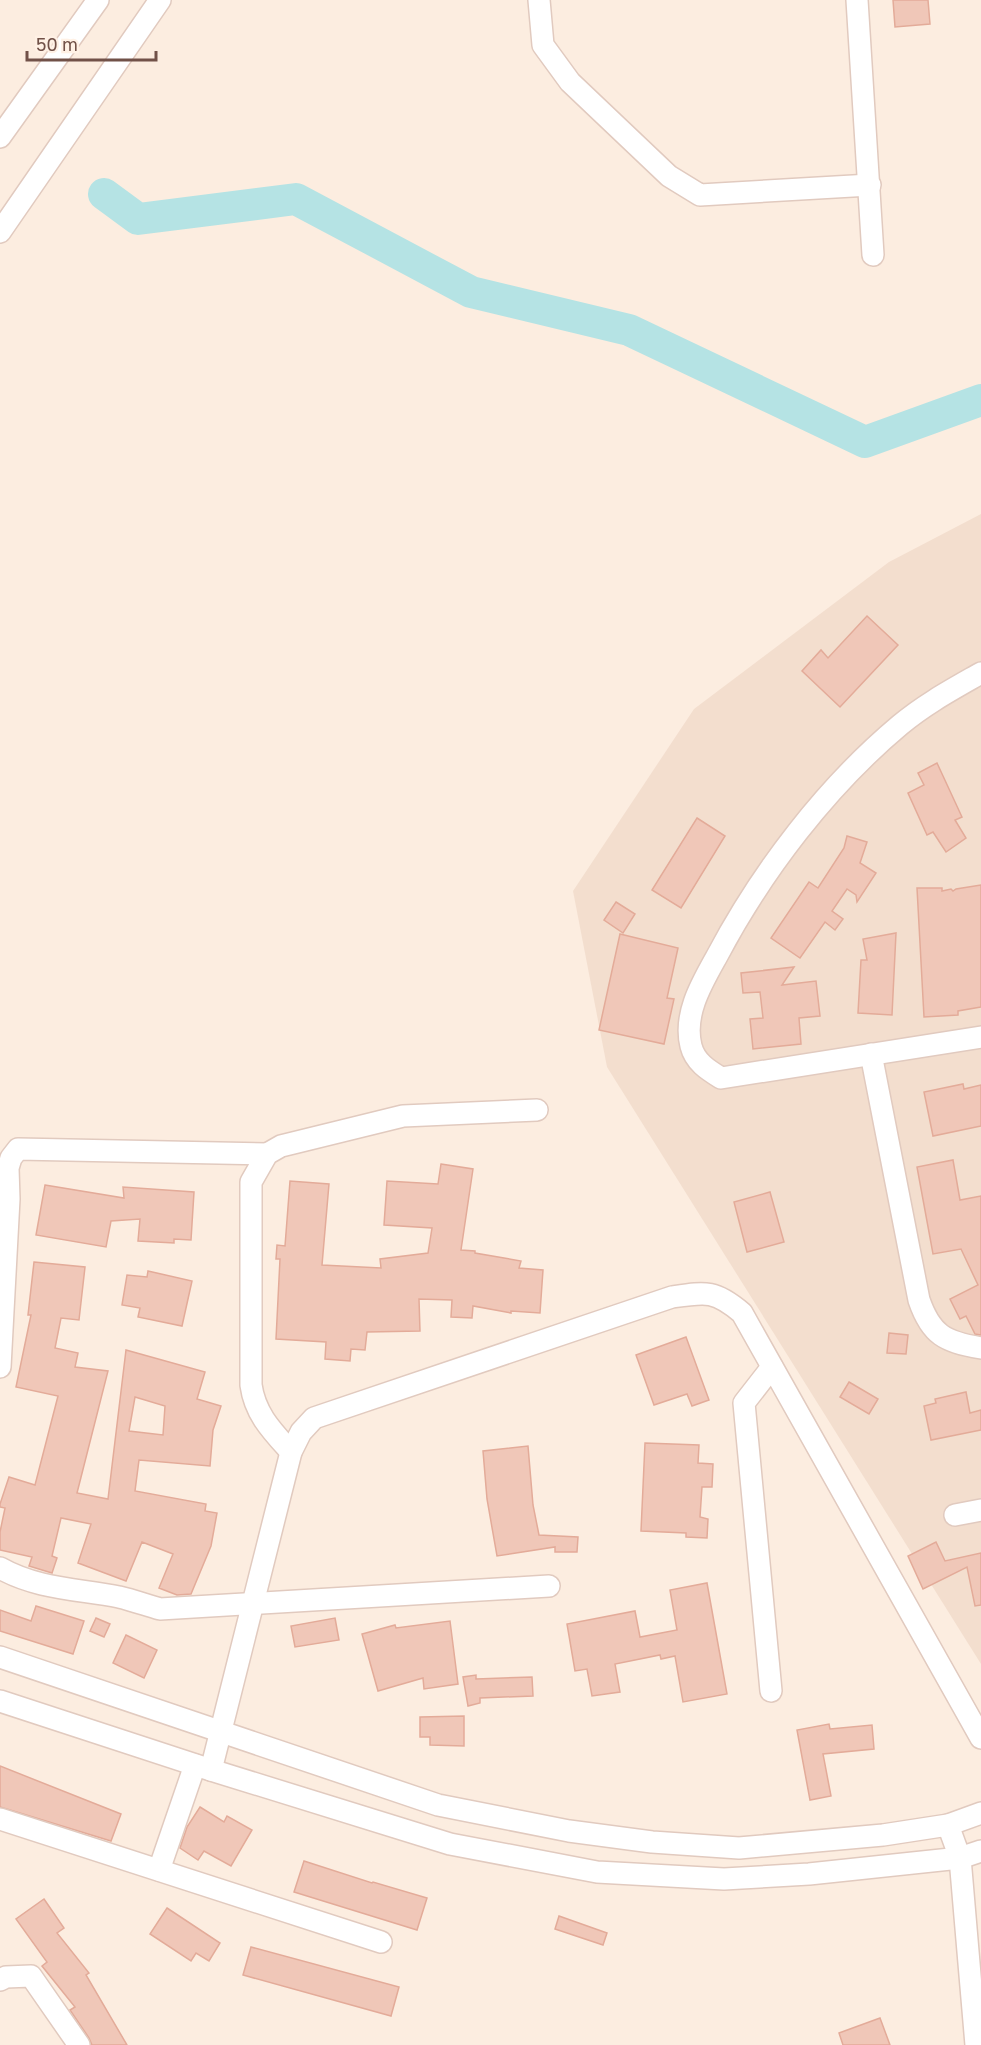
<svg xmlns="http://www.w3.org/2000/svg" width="981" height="2045" viewBox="0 0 981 2045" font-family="'Golos Text',sans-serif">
<rect width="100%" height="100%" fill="#fcede0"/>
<!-- residential -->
<polygon fill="#f3dece" points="981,514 981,1664 607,1067 573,891 694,709 889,562"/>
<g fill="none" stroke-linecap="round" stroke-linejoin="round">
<!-- river -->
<polyline stroke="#b5e3e4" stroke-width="32" points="104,194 138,219 296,199 471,292 629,330 865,442 981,400"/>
</g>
<!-- building -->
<g fill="#f0c7b8" stroke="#e3ab99" stroke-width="1.5" fill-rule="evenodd">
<polygon points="893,0 928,0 930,24 895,27"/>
<polygon points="867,616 898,645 840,707 802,671 821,650 828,658"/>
<polygon points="937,763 962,817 955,820 966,838 946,852 933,832 927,835 908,793 924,785 918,773"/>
<polygon points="697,818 725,836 681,908 652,890"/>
<polygon points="847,836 867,842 860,863 876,873 857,902 856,895 847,889 832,911 843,919 835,930 825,922 800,958 771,938 809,882 818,888 844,848"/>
<polygon points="981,885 981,1007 958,1011 958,1015 924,1017 917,888 942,888 942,891 951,889 953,891 956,889"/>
<polygon points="616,902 635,914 623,933 604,920"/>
<polygon points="896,933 892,1015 858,1013 861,960 867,960 863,939"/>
<polygon points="620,934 678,948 667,998 674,999 664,1044 599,1030"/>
<polygon points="794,967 782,985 816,981 820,1016 799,1018 801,1044 753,1049 750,1019 763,1018 760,992 743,993 741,973"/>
<polygon points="963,1084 964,1089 981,1085 981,1126 933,1136 924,1092"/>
<polygon points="953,1160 960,1200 981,1196 981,1335 975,1334 966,1316 960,1319 950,1299 978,1285 961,1249 933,1254 917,1167"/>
<polygon points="441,1164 473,1169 461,1250 475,1251 475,1253 521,1261 519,1268 543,1270 540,1313 511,1311 511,1313 473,1306 472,1318 451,1317 452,1300 419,1299 420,1331 367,1332 365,1350 351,1349 350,1361 325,1359 326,1342 276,1339 280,1259 276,1259 277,1245 285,1246 290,1181 329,1184 322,1265 381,1268 380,1259 428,1253 432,1228 384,1225 387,1181 438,1184"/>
<polygon points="45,1185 124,1198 123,1187 194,1192 191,1240 174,1239 174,1243 138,1241 140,1219 111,1221 106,1247 36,1235"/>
<polygon points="770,1192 784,1242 747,1252 734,1202"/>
<path d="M34 1262 85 1267 79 1320 61 1318 55 1348 78 1353 75 1367 108 1371 77 1493 108 1499 126 1350 205 1372 197 1399 221 1406 213 1430 210 1466 139 1460 135 1491 206 1504 205 1511 217 1513 211 1546 191 1594 177 1595 159 1588 173 1554 142 1542 126 1581 78 1563 91 1524 61 1518 52 1556 57 1558 52 1573 29 1566 32 1557 0 1550V1532L5 1508 0 1507V1504L9 1477 35 1485 58 1396 16 1387 31 1315H28ZM135 1397 165 1406 163 1435 129 1431Z"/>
<polygon points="148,1271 192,1281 182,1326 138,1317 140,1308 122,1305 127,1275 147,1277"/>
<polygon points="889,1333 908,1335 906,1354 887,1353"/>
<polygon points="686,1337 709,1400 692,1406 687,1394 654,1405 636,1355"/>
<polygon points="849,1382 878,1399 869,1414 840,1397"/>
<polygon points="966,1392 970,1413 981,1410 981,1430 931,1440 924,1406 936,1403 935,1399"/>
<polygon points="645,1443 699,1445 698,1463 713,1464 712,1487 702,1487 700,1517 708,1519 707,1538 686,1537 686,1533 641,1531"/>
<polygon points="528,1446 533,1505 539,1535 578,1537 577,1552 555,1552 555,1547 497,1556 487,1499 483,1451"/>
<polygon points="936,1542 945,1561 981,1553 981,1605 975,1606 967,1567 923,1589 908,1556"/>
<polygon points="707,1583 727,1694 683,1702 675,1656 661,1659 660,1655 615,1664 620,1692 592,1696 587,1669 575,1671 567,1624 635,1611 640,1637 677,1630 670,1590"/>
<polygon points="36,1606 84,1621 73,1654 0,1631 0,1610 31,1621"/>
<polygon points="96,1618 110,1624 104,1637 90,1631"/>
<polygon points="335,1618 339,1640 295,1647 291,1626"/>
<polygon points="450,1621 458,1684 424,1689 423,1678 378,1691 362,1634 395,1625 396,1628"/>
<polygon points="126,1635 157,1650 144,1678 113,1663"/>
<polygon points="476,1675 476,1679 532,1677 533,1696 480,1698 480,1703 468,1706 463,1677"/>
<polygon points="464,1716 464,1746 430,1745 430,1737 420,1737 420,1717"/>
<polygon points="829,1724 830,1729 872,1725 874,1749 823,1754 831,1796 810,1800 797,1730"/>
<polygon points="0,1766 121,1814 111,1841 0,1807"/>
<polygon points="200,1807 224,1822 227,1816 252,1830 231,1866 204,1851 198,1860 180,1848 187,1827"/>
<polygon points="304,1861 372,1883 373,1882 427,1898 417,1930 294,1892"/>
<polygon points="44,1899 64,1928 57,1933 89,1973 86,1975 127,2045 92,2045 89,2038 70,2010 75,2007 42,1966 47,1962 16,1919"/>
<polygon points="167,1908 220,1943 209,1961 196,1953 191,1961 150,1934"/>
<polygon points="559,1916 607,1933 603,1945 555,1929"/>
<polygon points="251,1947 399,1987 391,2016 243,1975"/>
<polygon points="880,2018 890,2045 843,2045 839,2033"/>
</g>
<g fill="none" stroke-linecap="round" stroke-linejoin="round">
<!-- minor casing -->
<g stroke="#e1cabf" stroke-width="24">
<g id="minor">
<polyline points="539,0 543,45 570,82 669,176 700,195 870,185"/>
<polyline points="857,0 873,255"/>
<polyline points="0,137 98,0"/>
<polyline points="0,232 160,0"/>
<path d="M981 673C953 689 925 704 900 725 826 787 762 871 717 956 702 983 683 1014 691 1046 695 1062 708 1070 721 1078L981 1037"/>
<path d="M871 1054 919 1300C931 1335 945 1342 981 1348"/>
<polyline points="0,1367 9,1199 8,1168 11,1158 18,1149 267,1154"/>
<path d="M291 1452C272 1431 255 1414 251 1385V1182L267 1154 281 1146 403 1116 537 1110"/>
<polyline points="955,1515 981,1510"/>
<path d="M0 1568C37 1589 78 1589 119 1597 132 1600 146 1605 160 1609L549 1586"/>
<polyline points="0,1657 438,1805 569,1831 652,1842 739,1848 883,1835 948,1825 981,1813"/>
<polyline points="771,1691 744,1403 772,1367"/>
<polyline points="0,1701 211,1770 450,1844 597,1872 724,1879 809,1874 960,1858 981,1851"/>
<path d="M211 1770 291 1452 301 1432 314 1418 672 1297C706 1292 715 1290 742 1313L981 1738"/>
<polyline points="0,1819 381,1942"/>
<polyline points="948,1825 960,1858 976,2045"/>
<polyline points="159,1870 195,1765"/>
<polyline points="0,1980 6,1977 31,1976 79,2045"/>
</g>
</g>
<!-- minor -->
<use href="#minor" stroke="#fff" stroke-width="21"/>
</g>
<!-- scale -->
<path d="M27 51v9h129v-9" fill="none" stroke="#715148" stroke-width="3"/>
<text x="36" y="51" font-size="18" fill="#715148" stroke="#fff1e5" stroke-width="4.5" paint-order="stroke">50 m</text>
</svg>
